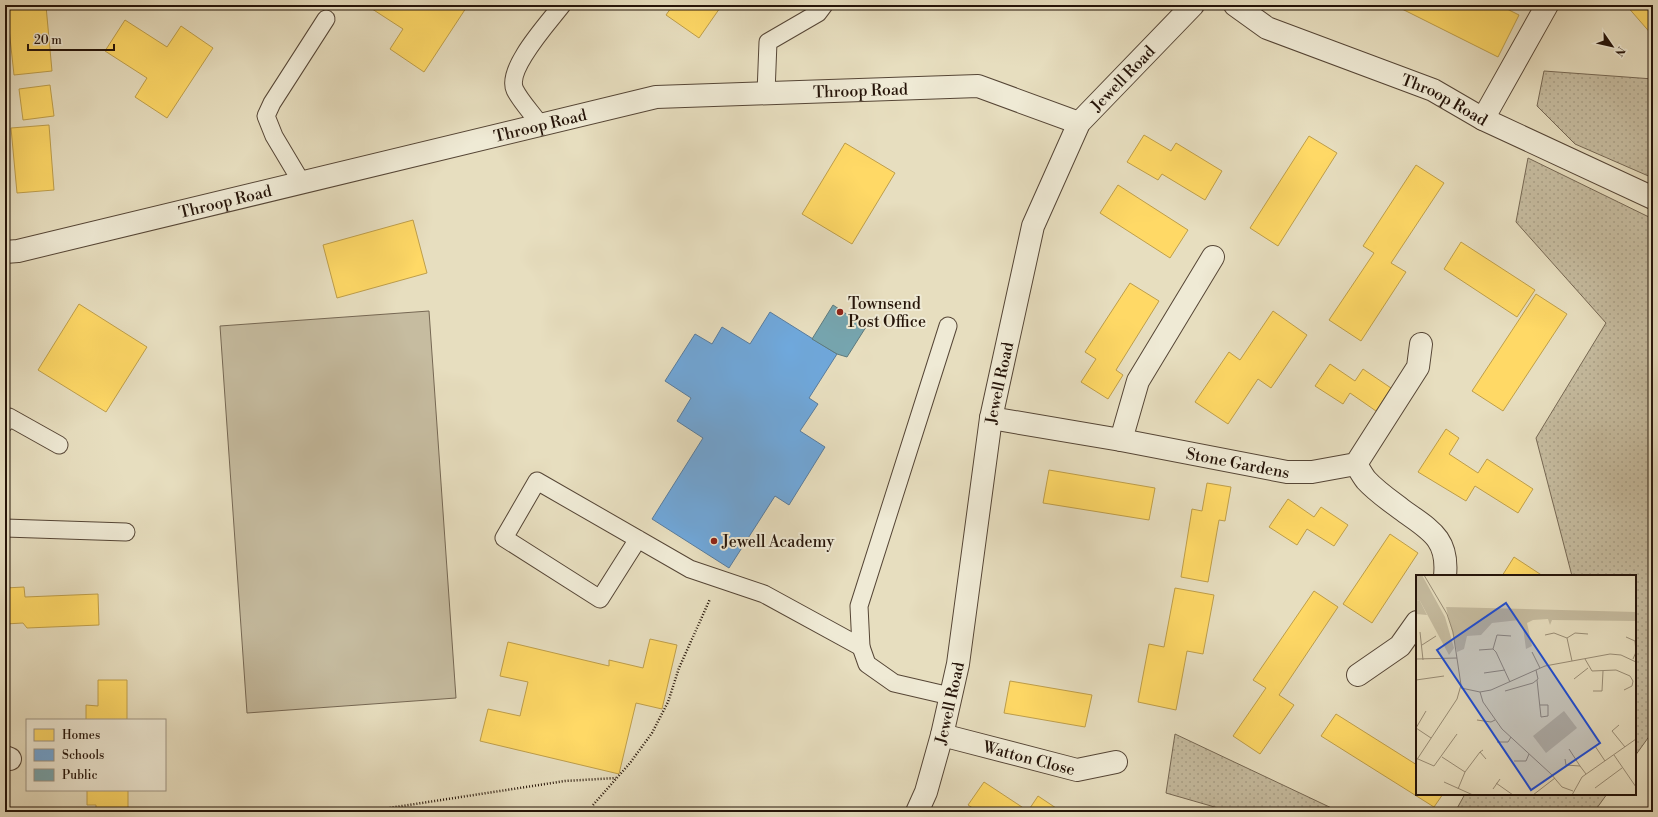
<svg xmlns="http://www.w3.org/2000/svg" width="1658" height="817" viewBox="0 0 1658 817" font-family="'Libre Bodoni',serif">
<defs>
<pattern id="grass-dots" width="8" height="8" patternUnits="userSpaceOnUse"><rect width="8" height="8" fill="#c6bca0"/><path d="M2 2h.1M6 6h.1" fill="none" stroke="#aaa188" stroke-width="1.8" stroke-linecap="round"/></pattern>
</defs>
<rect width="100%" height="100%" fill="#e7debf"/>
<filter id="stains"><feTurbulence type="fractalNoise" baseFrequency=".005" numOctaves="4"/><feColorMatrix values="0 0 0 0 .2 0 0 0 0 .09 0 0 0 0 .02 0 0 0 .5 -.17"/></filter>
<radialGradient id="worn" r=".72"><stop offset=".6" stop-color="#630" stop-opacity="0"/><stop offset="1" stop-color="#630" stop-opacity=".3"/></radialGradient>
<!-- grass -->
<g fill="url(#grass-dots)" stroke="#766854">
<polygon points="1544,71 1653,79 1653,178 1575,144 1537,106"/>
<polygon points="1528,158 1653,219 1653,731 1635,756 1635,576 1572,576 1536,438 1606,323 1516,222"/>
<polygon points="1175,734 1340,812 1232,812 1166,793"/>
<polygon points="1465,794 1607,794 1594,812 1455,812"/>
</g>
<!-- pitch -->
<polygon fill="#c6bca0" stroke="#766854" points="429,311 456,698 247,713 220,326"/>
<!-- homes -->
<g fill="#ffd966" stroke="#be9e4a">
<polygon points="366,5 468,5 424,72 390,49 403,29"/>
<polygon points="673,5 722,5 699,38 666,15"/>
<polygon points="1394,5 1499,5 1519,15 1498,57"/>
<polygon points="1626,5 1653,5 1653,36"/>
<polygon points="46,6 52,71 14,75 7,10"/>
<polygon points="125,20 167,47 181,26 213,48 167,118 135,97 147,78 105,51"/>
<polygon points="50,85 54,116 23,120 19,89"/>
<polygon points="49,125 54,190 17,193 11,128"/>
<polygon points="1144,135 1171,151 1176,143 1222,171 1205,200 1162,174 1158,180 1127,162"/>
<polygon points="1309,136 1337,153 1278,246 1250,228"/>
<polygon points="845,143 895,173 852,244 802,214"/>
<polygon points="1416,165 1444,183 1391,263 1406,272 1361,341 1329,320 1374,253 1363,246"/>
<polygon points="1118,185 1188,230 1170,258 1100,213"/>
<polygon points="413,220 427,273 337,298 323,245"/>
<polygon points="1461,242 1535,290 1517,317 1444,269"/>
<polygon points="1130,283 1159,301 1116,370 1123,375 1108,399 1081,382 1096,359 1085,352"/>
<polygon points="1536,294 1567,314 1503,411 1472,391"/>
<polygon points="79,304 147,347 106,412 38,370"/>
<polygon points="1273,311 1307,335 1271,388 1258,379 1228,424 1195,402 1229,352 1240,360"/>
<polygon points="1330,364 1355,381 1363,369 1391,388 1376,411 1350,393 1343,404 1315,386"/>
<polygon points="1446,429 1459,438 1449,454 1478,473 1487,459 1533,489 1518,513 1475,486 1466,501 1418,472"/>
<polygon points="1049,470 1155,488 1149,520 1043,503"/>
<polygon points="1207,483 1231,487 1225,521 1219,520 1208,582 1181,577 1192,509 1202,511"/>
<polygon points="1288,499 1314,517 1321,507 1348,525 1334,546 1307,529 1297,545 1269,527"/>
<polygon points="1390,534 1418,553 1372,623 1343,604"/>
<polygon points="1514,557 1543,576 1502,576"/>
<polygon points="24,587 25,597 98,594 99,625 27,628 23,623 5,624 5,588"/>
<polygon points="1175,588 1214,595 1203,654 1187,651 1176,710 1138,702 1149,644 1164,647"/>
<polygon points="1314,591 1338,607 1279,695 1294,705 1260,754 1233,736 1266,688 1253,680"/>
<polygon points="650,639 677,645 662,709 636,703 619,774 480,741 488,709 520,716 528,682 500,676 508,642 609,666 609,660 643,668"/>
<polygon points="98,680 127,680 127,720 86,720 86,705 98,706"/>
<polygon points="1010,681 1092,695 1085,727 1004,713"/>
<polygon points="1336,714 1417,765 1417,794 1443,794 1434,807 1321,736"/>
<polygon points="984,782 1028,811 1038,796 1062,812 979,812 968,805"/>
<polygon points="87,790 128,790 128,812 96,812 96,805 87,805"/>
</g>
<!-- schools -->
<polygon fill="#6fa8dc" stroke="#597c9d" points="770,312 837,354 809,398 818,404 800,431 825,447 789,505 775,496 729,568 652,519 703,438 677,421 691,398 665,381 695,334 712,344 722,327 750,344"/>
<!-- public -->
<polygon fill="#76a5af" stroke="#5e7a7d" points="833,305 866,327 847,357 837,354 812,339"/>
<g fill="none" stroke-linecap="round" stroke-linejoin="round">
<!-- lane casing -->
<g stroke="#564636" stroke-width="19">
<g id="lane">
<polyline points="766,93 768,42 818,13 824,5"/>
<path d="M541 126C533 114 521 102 515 90 505 69 550 21 562 5"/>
<polyline points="302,183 274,136 266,116 272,103 326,19"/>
<polyline points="948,326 859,606 861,647 867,664 894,683 950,696"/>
<polyline points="5,423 9,417 59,445"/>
<polyline points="5,528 126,532"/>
<polyline points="638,539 600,599 504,538 537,481 690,569 764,594 861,647"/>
</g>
</g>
<!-- street casing -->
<g stroke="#564636" stroke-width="24">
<g id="street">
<path id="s1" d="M1235 5 1267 28 1433 90 1483 119 1653 198"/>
<polyline points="1483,119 1547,5"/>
<path id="s2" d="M5 252 18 251 656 97 978 86 1079 123"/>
<path id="s3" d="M991 418 1121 440 1287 472H1312L1356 464 1418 367 1421 344"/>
<polyline points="1121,440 1138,381 1213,257"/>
<path d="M1356 464C1359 469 1362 475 1366 480 1376 491 1389 500 1401 509 1428 529 1449 537 1445 576"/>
<polyline points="1358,675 1400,646 1417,622"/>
<path id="s4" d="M942 735 1077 770 1116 762"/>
<polyline points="5,757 10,759"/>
<path id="s5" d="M917 812 926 792 942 735 958 664 991 418 1033 226 1079 123 1193 5"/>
</g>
</g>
<!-- path -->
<g stroke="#251409" stroke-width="2.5" stroke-dasharray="1 2" stroke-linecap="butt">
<polyline points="593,805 630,763 652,733 668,702 679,668 710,599"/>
<polyline points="363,812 565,781 616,778"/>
</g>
<!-- lane -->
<use href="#lane" stroke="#efead5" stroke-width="17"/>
<!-- street -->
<use href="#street" stroke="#efead5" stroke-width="22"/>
</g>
<!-- markers -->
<g fill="#8f2418" stroke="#efead5" stroke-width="1.5">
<circle cx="840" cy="312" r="4"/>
<circle cx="714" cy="541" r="4"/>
</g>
<g text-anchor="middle" stroke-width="4" stroke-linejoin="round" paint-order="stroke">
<!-- street labels -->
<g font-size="16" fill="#251409" stroke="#efead5">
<text dy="6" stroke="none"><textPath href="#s5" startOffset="774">Jewell Road</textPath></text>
<text dy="6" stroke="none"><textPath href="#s2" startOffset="874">Throop Road</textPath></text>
<text dy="6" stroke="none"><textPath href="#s1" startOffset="231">Throop Road</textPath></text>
<text dy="6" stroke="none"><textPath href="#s2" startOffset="550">Throop Road</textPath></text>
<text dy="6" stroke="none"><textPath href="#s2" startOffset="226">Throop Road</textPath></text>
<text dy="6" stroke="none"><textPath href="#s5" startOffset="438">Jewell Road</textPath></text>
<text dy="6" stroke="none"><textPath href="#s3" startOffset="251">Stone Gardens</textPath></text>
<text dy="6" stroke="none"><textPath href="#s5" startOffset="114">Jewell Road</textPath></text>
<text dy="6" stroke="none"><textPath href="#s4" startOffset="90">Watton Close</textPath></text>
</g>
<!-- poi labels -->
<g font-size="16" fill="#251409" stroke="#efead5" text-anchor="start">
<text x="848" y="309">Townsend<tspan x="848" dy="18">Post Office</tspan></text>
<text x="722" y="547">Jewell Academy</text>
</g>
</g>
<!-- overview -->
<g transform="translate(1416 575)">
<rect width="220" height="220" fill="#e7debf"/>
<path d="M0 0H6L29 42 38 73 33 80 4 26 0 25ZM30 32 220 37V46L136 45 134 50 132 44 117 45 111 48 116 71 110 74 107 52H105L103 45 76 48 65 60 51 61 48 74 41 77Z" fill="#c6bca0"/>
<path d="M0 25 4 26 11 40 0 39Z" fill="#c6bca0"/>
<path d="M148 136 161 153 130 178 117 161Z" fill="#c6bca0"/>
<path fill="none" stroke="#998d76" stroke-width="1" d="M4 57 7 85M129 60 138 58 151 63 156 86M210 62 219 66 220 77 217 84M151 63 159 58 172 59M6 70 20 61M77 74 81 60 95 61M63 75 77 74 80 77 94 107M116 77 124 93M0 84 41 83M169 84 176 96 200 95 214 101 217 106 216 111 208 115M68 98 89 95M158 104 172 93M0 105 28 101M121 105 125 142 132 141V130H124M45 113 64 117 75 115 129 91 194 79 205 80 220 87M89 116 117 108 122 104 120 95M177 116H186L187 96M64 117 67 127 86 154 135 199 146 212 157 216M61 145 75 147 79 145M203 150 196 156 209 172M0 153 10 136M0 153 15 163M81 167H92L95 162M179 171 189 186M153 174 164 191M67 175 64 177 70 184M198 180 220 212M26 182 49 197M2 184 18 191 41 159M149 184 150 190 164 191 170 199M0 186 41 124 45 110 37 57 31 39 8 0M98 186H110L113 179M28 207 57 220M80 208 97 220M179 213 206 193M42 214 49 197 64 177M77 214 84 204M117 220 139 203M156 220 166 202 220 164"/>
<path fill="#1d4ed8" fill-opacity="0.15" stroke="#1d4ed8" stroke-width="2" d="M90 28 184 168 115 215 21 75Z"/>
<rect width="220" height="220" fill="none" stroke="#251409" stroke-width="2"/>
</g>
<!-- margin -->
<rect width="1658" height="817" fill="none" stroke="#e7debf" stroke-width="20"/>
<rect x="6" y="6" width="1646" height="805" fill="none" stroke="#251409" stroke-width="2"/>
<rect x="10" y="10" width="1638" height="797" fill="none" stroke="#251409"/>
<!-- legend -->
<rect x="26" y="719" width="140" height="72" fill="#efead5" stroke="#9e9483"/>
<rect x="34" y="729" width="20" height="12" fill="#ffd966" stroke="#9e9483"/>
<text x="62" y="739" font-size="12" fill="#251409">Homes</text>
<rect x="34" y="749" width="20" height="12" fill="#6fa8dc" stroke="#9e9483"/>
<text x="62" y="759" font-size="12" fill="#251409">Schools</text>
<rect x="34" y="769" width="20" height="12" fill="#76a5af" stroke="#9e9483"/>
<text x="62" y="779" font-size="12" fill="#251409">Public</text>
<!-- north arrow -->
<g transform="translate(1612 46) rotate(124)" stroke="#efead5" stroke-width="3" paint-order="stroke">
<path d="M0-3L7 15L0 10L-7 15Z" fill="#251409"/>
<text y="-6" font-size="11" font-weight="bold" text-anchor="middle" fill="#251409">N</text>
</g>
<!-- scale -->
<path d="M28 44v6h86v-6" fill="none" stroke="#251409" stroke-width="2"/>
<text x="34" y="44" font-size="12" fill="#251409" stroke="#efead5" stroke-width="3" paint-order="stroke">20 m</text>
<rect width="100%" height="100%" filter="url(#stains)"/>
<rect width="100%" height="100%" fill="url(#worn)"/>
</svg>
